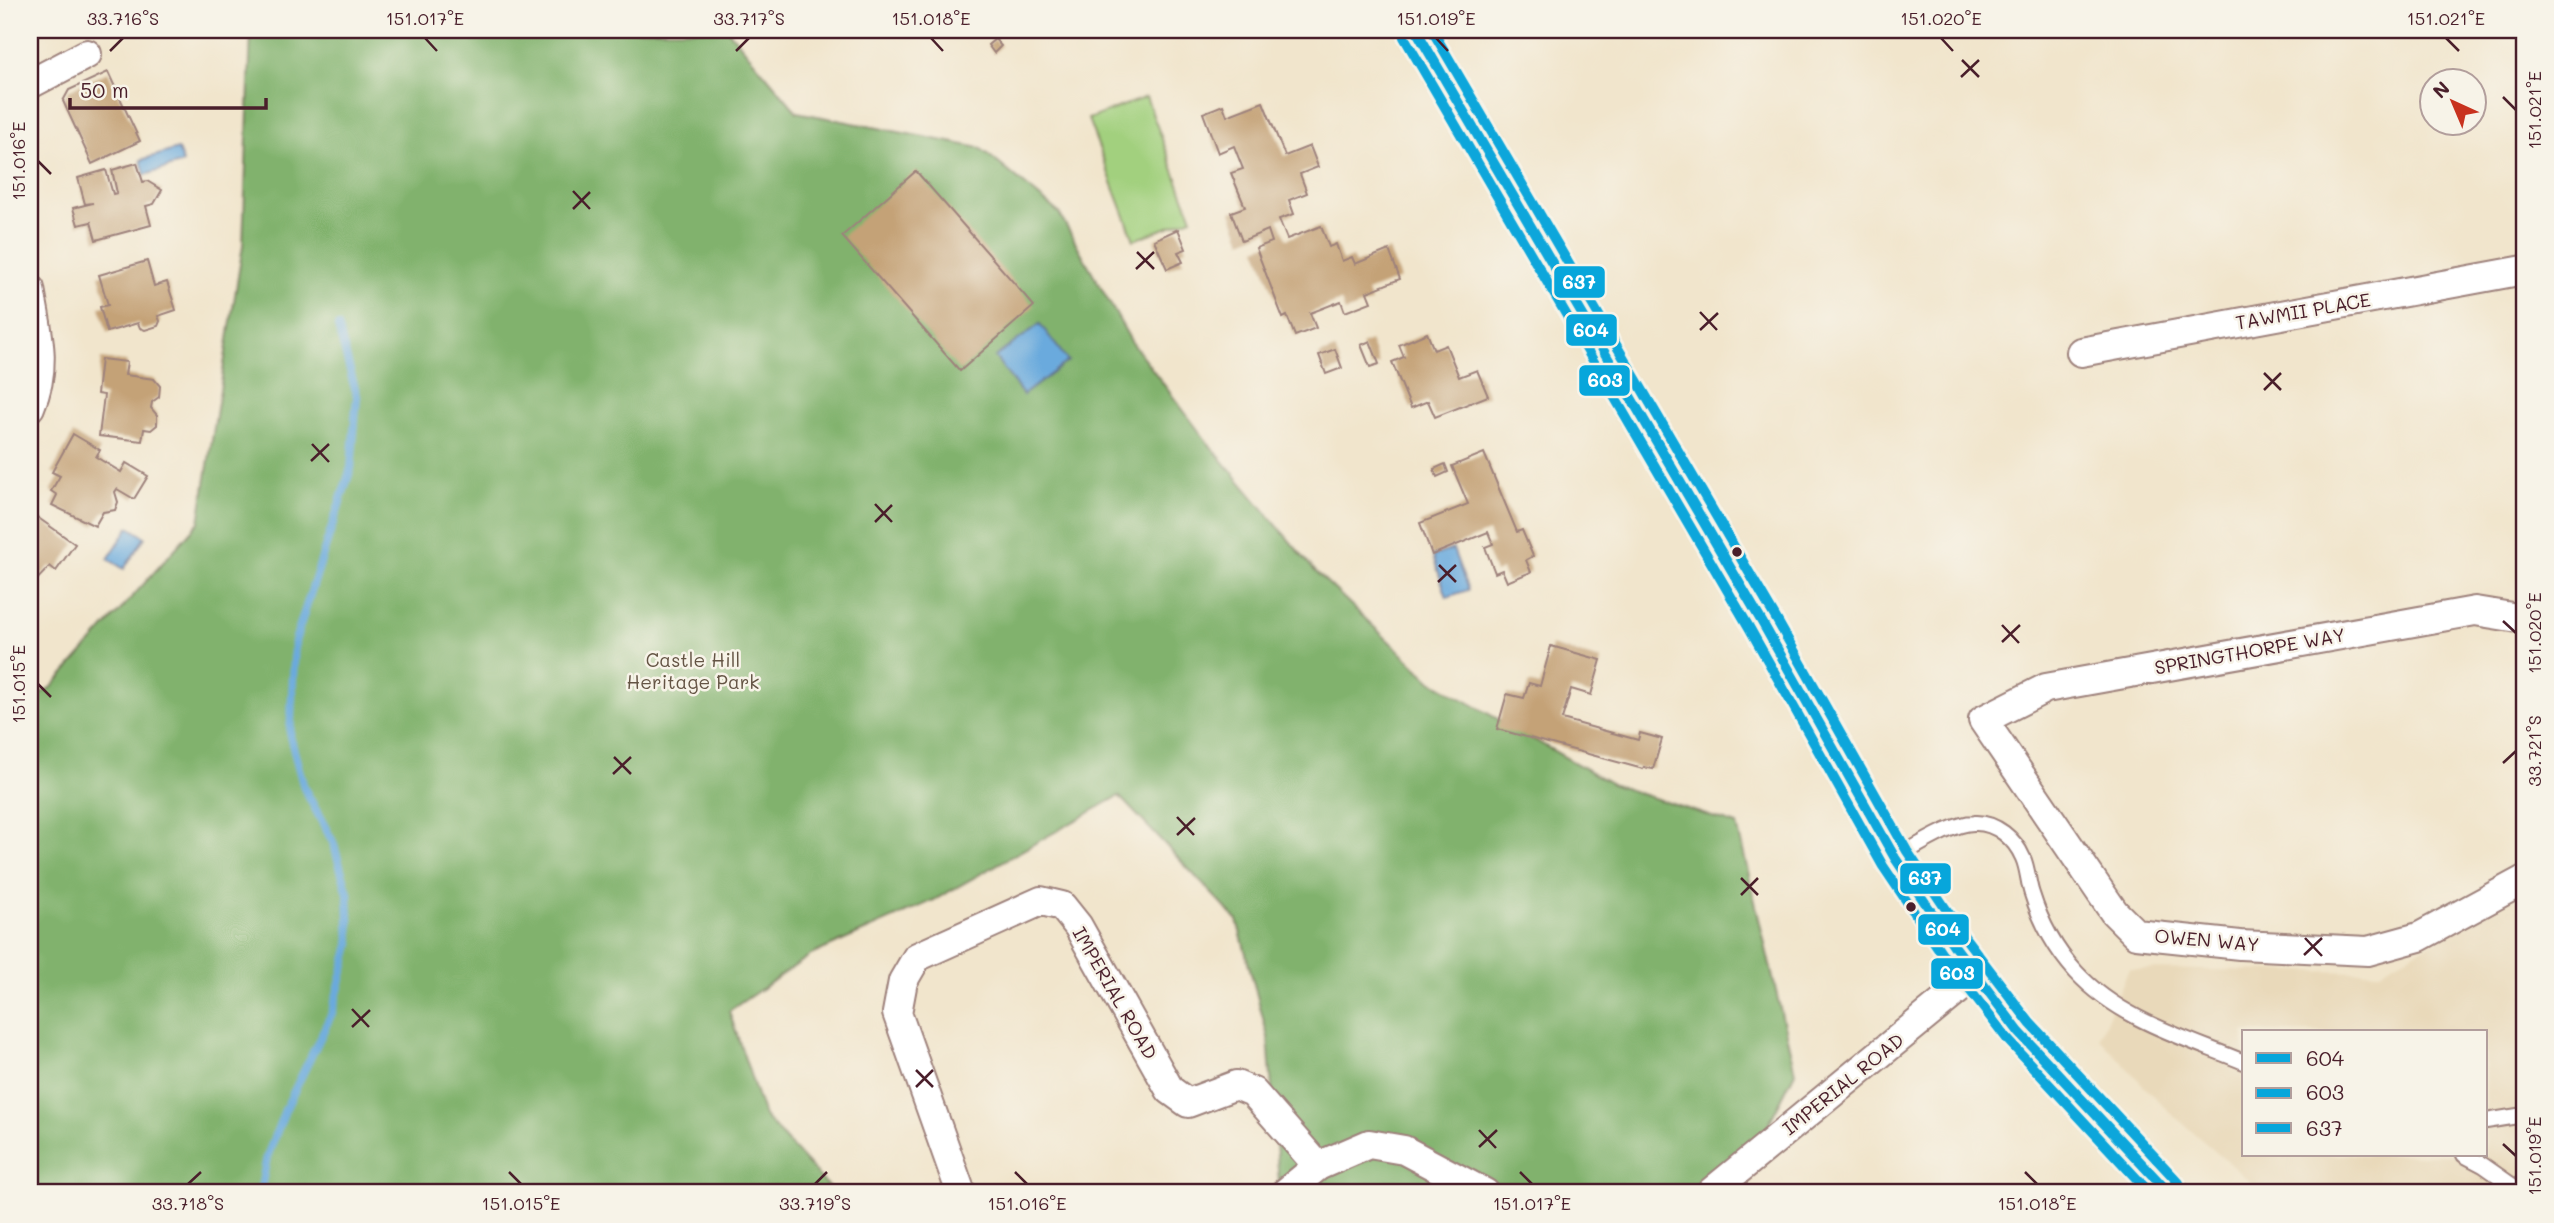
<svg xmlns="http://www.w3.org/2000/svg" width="2554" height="1223" viewBox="0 0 2554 1223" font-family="Mali,sans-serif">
<rect width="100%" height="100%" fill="#f7f3e8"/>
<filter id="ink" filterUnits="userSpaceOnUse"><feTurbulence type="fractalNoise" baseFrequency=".0143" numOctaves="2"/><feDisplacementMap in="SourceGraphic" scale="14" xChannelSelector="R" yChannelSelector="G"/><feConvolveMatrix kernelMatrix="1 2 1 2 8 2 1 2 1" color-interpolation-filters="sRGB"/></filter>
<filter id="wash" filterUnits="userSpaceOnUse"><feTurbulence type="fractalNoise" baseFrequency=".00686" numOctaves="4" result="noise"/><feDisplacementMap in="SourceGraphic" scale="28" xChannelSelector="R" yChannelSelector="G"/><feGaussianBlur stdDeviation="1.57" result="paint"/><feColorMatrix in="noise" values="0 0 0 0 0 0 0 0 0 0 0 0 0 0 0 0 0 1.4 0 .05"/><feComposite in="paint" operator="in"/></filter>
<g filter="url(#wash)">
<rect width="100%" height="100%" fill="#f1e5cc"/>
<!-- built -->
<path fill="#e9d9ba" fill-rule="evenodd" d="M2524 893V1193H2263L2164 1107 2099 1038 2129 969 2378 972ZM2244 1032H2486V1155H2244Z"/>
<!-- green -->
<polygon fill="#a2d07e" stroke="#767854" stroke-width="2" points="1146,97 1192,218 1134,240 1088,119"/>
<!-- forest -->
<polygon fill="#81b26d" stroke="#66684c" stroke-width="2" points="251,30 728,30 797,112 980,148 1059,213 1131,341 1208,443 1314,570 1431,681 1614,785 1737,825 1795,1072 1734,1193 1288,1193 1279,1183 1268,1037 1237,920 1119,796 934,900 811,955 729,1011 764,1116 834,1193 30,1193 30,699 52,687 199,522 243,245"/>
<!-- water -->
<g fill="#6aaadd" stroke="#5a6484" stroke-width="2">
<polygon points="178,149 183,163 145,175 141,160"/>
<polygon points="1040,324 1068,361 1023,395 995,357"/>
<polygon points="129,527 145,537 124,569 108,559"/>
<polygon points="1453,549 1468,590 1447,597 1433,556"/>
</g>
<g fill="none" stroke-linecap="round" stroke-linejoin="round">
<!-- stream -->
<polyline stroke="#6aaadd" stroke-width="8" points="260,1193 267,1157 285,1110 332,1013 350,945 348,893 333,842 304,788 290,736 295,641 351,468 357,396 338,327"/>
</g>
<g id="blocks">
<!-- building -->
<g fill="#c4a277">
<polygon points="995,39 1001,46 994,53 988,45"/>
<polygon points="108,72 140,141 92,164 63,101 69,90"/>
<polygon points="1263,102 1285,156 1310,146 1318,167 1300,174 1307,193 1289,200 1294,214 1279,219 1287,239 1321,226 1329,247 1336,244 1342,261 1352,257 1355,264 1389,250 1400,279 1367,292 1371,302 1345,312 1341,301 1310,313 1316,328 1295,336 1287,316 1283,318 1256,248 1272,242 1268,230 1242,241 1231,212 1245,207 1231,173 1243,169 1234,146 1218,153 1203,113 1223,105 1227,116"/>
<polygon points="137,163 143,182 147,181 162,190 154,204 146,206 151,225 96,240 91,222 78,225 73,208 93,203 85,204 78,178 106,170 113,194 117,193 112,170"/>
<polygon points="916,171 1034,306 960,371 842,236"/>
<polygon points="1178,229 1186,249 1178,252 1183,262 1167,269 1154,240"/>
<polygon points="147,261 154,286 167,282 176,310 158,316 160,321 158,326 145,330 140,328 138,323 107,332 100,307 108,305 99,275"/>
<polygon points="1427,333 1434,350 1446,345 1459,377 1477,370 1488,396 1435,417 1428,401 1411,408 1392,362 1404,357 1399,345"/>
<polygon points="1370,341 1379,364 1370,367 1361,345"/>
<polygon points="1335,349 1342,368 1326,374 1319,355"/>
<polygon points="101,359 127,362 125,375 154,379 160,386 159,397 152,402 151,408 157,415 157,425 151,430 144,429 142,441 99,436 104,395 97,394"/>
<polygon points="73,434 100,450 96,457 121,472 126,463 148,476 134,499 117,489 115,492 118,502 115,510 103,512 95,526 52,505 57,495 51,491 60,476 52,472"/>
<polygon points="1484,453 1517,532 1522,530 1533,556 1526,560 1531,572 1507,582 1502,570 1495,573 1485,547 1493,544 1488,532 1432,555 1420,523 1468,504 1452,466"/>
<polygon points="1445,464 1448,472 1437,477 1434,469"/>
<polygon points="30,512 75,544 56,571 50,566 30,587"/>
<polygon points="1551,646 1601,660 1591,695 1571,689 1562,719 1638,740 1640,733 1662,739 1653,769 1644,767 1643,769 1497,729 1507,694 1524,698 1529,683 1540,686"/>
</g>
</g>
</g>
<g filter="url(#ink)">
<use href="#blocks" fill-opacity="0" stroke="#9e827c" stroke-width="2"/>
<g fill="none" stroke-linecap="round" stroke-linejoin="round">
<!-- lane casing -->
<g stroke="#9e827c" stroke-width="18">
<g id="lane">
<path d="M1897 857C1916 847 1952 823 1974 823 1996 822 2015 839 2023 858 2028 869 2028 883 2032 894 2041 923 2056 950 2076 972 2120 1020 2186 1038 2244 1062"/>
<polyline points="2486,1121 2524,1115"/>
<polyline points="2464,1155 2483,1165 2523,1193"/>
</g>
</g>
<!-- street casing -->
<g stroke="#9e827c" stroke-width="32">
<g id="street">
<polyline points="30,84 87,54"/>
<path d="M30 289C37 331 48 366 30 407"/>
<polyline points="2081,352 2524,270"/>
<polyline points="2524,619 2475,611 2046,688 1983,720 2114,912 2136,934 2240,945 2368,951 2419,937 2524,880"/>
<polyline points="961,1193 897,1013 903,981 917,957 1041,901 1062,906 1078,926 1170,1090 1188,1103 1236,1085 1253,1092 1318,1166"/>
<polyline points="1285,1193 1318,1166 1369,1144 1404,1150 1485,1193"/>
<polyline points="1710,1193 1976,975"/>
</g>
</g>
<!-- primary casing -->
<g stroke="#9e827c" stroke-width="42">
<polyline id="primary" points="1416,30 1762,622 1895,858 1955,947 2019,1032 2169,1193"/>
</g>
<!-- lane -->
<use href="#lane" stroke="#fff" stroke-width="14"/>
<!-- street -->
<use href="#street" stroke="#fff" stroke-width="28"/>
<!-- primary -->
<use href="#primary" stroke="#fff" stroke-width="38"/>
<!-- bus-1 casing -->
<g stroke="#f7f3e8" stroke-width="16">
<polyline id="bus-1" points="1416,30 1762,622 1895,858 1955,947 2019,1032 2169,1193"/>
</g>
<!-- bus-2 casing -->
<g stroke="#f7f3e8" stroke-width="16">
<polyline id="bus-2" points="1404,37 1750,629 1883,866 1943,955 2008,1040 2150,1193"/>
</g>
<!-- bus-3 casing -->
<g stroke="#f7f3e8" stroke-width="16">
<polyline id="bus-3" points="1432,30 1774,615 1907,851 1966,939 2030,1023 2179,1183"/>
</g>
<!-- bus-1 -->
<use href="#bus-1" stroke="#07a6db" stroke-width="10"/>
<!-- bus-2 -->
<use href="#bus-2" stroke="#07a6db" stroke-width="10"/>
<!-- bus-3 -->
<use href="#bus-3" stroke="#07a6db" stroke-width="10"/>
</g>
</g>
<!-- ticks -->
<path fill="none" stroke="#4a1f2b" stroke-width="2.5" d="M425 38 437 51M931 38 943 51M1436 38 1448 51M1941 38 1953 51M2446 38 2459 51M110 51 123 38M736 51 749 38M1962 60 1979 77M1961 77 1979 60M2503 97 2516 110M38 161 51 174M573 191 590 209M573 209 590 192M1137 252 1154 269M1136 269 1154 252M1700 312 1717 330M1700 330 1718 313M2264 373 2281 390M2264 390 2281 373M312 444 329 462M311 461 329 444M875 504 892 522M875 522 892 505M1439 565 1456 582M1438 582 1456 565M2503 621 2516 633M2002 625 2019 643M2002 642 2020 625M38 684 51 697M614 757 631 774M2503 763 2516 751M613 774 631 757M1177 817 1194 835M1177 835 1195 818M1741 878 1758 895M1741 895 1758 878M2305 938 2322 956M2304 955 2322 938M352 1009 369 1027M352 1027 370 1010M916 1070 933 1087M916 1087 933 1070M1479 1130 1496 1148M2503 1144 2516 1156M1479 1147 1497 1130M509 1172 521 1184M1015 1172 1027 1184M1520 1172 1532 1184M2025 1172 2037 1184M188 1184 201 1172M815 1184 827 1172"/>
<!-- markers -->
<g fill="#4a1f2b" stroke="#f7f3e8" stroke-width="2.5">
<circle cx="1737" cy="552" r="6"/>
<circle cx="1911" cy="907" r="6"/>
</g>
<g text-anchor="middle" stroke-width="5" stroke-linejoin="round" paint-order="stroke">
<!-- street labels -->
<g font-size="19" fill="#4a1f2b" stroke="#f7f3e8">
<text transform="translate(2303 311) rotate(-10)" y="7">TAWMII PLACE</text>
<text transform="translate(2250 651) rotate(-10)" y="7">SPRINGTHORPE WAY</text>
<text transform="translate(2207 940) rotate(5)" y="7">OWEN WAY</text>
<text transform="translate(1115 993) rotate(60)" y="7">IMPERIAL ROAD</text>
<text transform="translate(1843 1084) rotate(-39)" y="7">IMPERIAL ROAD</text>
</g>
<!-- park labels -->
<g font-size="19" fill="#645444" stroke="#f7f3e8">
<text x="693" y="667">Castle Hill<tspan x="693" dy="22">Heritage Park</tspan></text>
</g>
</g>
<g stroke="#f7f3e8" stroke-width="2.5">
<rect x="1553" y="265" width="53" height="34" rx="7" fill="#07a6db"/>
<rect x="1565" y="313" width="53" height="34" rx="7" fill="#07a6db"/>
<rect x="1578" y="364" width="53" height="33" rx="7" fill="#07a6db"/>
<rect x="1899" y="862" width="53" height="33" rx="7" fill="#07a6db"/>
<rect x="1917" y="913" width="53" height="33" rx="7" fill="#07a6db"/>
<rect x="1930" y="957" width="54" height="33" rx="7" fill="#07a6db"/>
</g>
<g font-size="19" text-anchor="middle" font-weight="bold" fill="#fff">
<text x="1579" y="289">637</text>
<text x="1591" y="337">604</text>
<text x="1605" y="387">603</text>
<text x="1925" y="885">637</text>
<text x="1943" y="936">604</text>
<text x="1957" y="980">603</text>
</g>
<!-- margin -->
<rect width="2554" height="1223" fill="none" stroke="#f7f3e8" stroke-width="77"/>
<!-- legend -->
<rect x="2242" y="1030" width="245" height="126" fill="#f7f3e8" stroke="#b29e9c" stroke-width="2"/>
<rect x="2256" y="1053" width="35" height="10" fill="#07a6db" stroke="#b29e9c" stroke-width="2"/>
<text x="2306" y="1066" font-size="21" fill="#4a1f2b">604</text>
<rect x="2256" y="1088" width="35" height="10" fill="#07a6db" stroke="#b29e9c" stroke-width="2"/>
<text x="2306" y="1100" font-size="21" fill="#4a1f2b">603</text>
<rect x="2256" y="1123" width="35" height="10" fill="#07a6db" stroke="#b29e9c" stroke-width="2"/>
<text x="2306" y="1136" font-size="21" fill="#4a1f2b">637</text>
<!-- north arrow -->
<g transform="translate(2453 102) rotate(316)"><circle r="33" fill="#f7f3e8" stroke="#b29e9c" stroke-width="2"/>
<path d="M0-5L12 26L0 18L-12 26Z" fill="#c8321e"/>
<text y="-10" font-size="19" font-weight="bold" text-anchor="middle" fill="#4a1f2b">N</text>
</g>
<!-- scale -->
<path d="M70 98v10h196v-10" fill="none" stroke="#4a1f2b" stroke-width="3.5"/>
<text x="80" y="98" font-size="21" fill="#4a1f2b" stroke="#f7f3e8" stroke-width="5" paint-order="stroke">50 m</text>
<rect x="38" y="38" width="2478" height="1146" fill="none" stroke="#4a1f2b" stroke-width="2.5"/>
<g font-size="18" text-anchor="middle" fill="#4a1f2b">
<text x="123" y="25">33.716°S</text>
<text x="425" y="25">151.017°E</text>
<text x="749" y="25">33.717°S</text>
<text x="931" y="25">151.018°E</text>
<text x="1436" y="25">151.019°E</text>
<text x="1941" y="25">151.020°E</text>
<text x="2446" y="25">151.021°E</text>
<text transform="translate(2535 110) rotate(-90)" y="6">151.021°E</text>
<text transform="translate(19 161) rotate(-90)" y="6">151.016°E</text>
<text transform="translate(2535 633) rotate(-90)" y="6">151.020°E</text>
<text transform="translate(19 684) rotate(-90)" y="6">151.015°E</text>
<text transform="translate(2535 751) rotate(-90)" y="6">33.721°S</text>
<text transform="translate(2535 1156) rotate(-90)" y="6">151.019°E</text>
<text x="188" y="1210">33.718°S</text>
<text x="521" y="1210">151.015°E</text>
<text x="815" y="1210">33.719°S</text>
<text x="1027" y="1210">151.016°E</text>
<text x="1532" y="1210">151.017°E</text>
<text x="2037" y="1210">151.018°E</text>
</g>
</svg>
